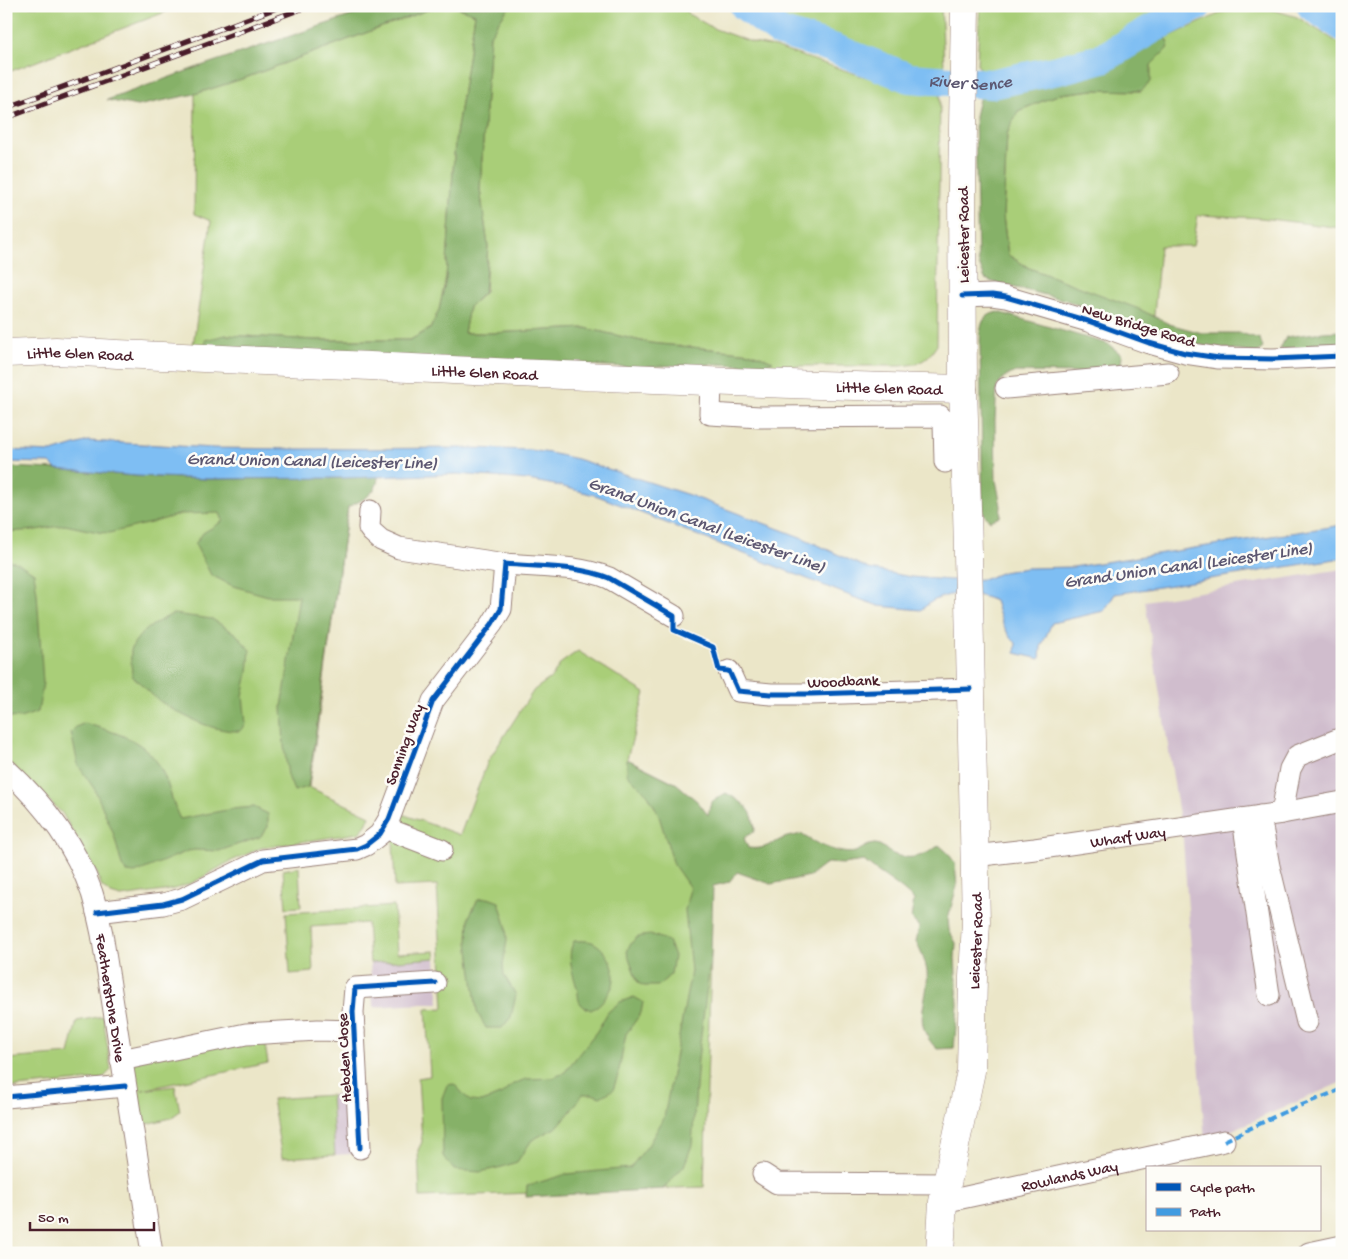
<svg xmlns="http://www.w3.org/2000/svg" width="1348" height="1259" viewBox="0 0 1348 1259" font-family="'Gochi Hand',sans-serif">
<rect width="100%" height="100%" fill="#fdfcf7"/>
<filter id="ink" filterUnits="userSpaceOnUse"><feTurbulence type="fractalNoise" baseFrequency=".02" numOctaves="2"/><feDisplacementMap in="SourceGraphic" scale="10" xChannelSelector="R" yChannelSelector="G"/><feConvolveMatrix kernelMatrix="1 2 1 2 8 2 1 2 1" color-interpolation-filters="sRGB"/></filter>
<filter id="wash" filterUnits="userSpaceOnUse"><feTurbulence type="fractalNoise" baseFrequency=".0096" numOctaves="4" result="noise"/><feDisplacementMap in="SourceGraphic" scale="20" xChannelSelector="R" yChannelSelector="G"/><feGaussianBlur stdDeviation="1.12" result="paint"/><feColorMatrix in="noise" values="0 0 0 0 0 0 0 0 0 0 0 0 0 0 0 0 0 1.4 0 .05"/><feComposite in="paint" operator="in"/></filter>
<g filter="url(#wash)">
<rect width="100%" height="100%" fill="#ebe6c8"/>
<!-- industrial -->
<g fill="#d0bdcd">
<polygon points="1342,569 1342,1082 1205,1142 1183,840 1145,601"/>
<polygon points="436,958 439,1003 373,1007 370,963"/>
<polygon points="364,1092 368,1153 335,1155 331,1095"/>
</g>
<!-- green -->
<g fill="#a9ce78" stroke="#7a7652">
<polygon points="6,6 181,6 6,73"/>
<polygon points="438,6 454,6 475,14 455,141 446,278 439,310 430,329 410,340 315,340 226,335 206,348 193,345 211,221 194,214 195,94 245,78"/>
<path d="M512 6H685L688 14 715 29 754 43 774 47 859 75 940 95 937 345C927 361 920 364 901 366H764L772 361 752 353 650 343 585 328 493 333H464L469 307 485 292 488 246 480 189 490 34 508 8Z"/>
<polygon points="736,6 941,6 944,66 940,73 920,74 895,61 757,19"/>
<polygon points="980,6 1182,6 1099,56 988,81 977,64"/>
<polygon points="1248,7 1270,9 1297,17 1342,45 1342,228 1261,218 1198,215 1193,246 1160,246 1154,316 1029,268 1008,255 1003,216 1007,134 1018,111 1060,94 1093,90 1141,91 1150,73 1151,65 1169,42 1166,38 1223,12"/>
<polygon points="6,468 56,469 136,476 208,479 279,478 348,507 309,787 370,816 366,825 359,833 261,848 229,862 194,882 178,888 164,891 121,897 111,894 102,887 97,873 62,813 6,759"/>
<polygon points="578,651 645,693 627,759 677,784 702,867 711,954 704,1187 420,1197 418,1150 422,1142 418,1078 430,1076 426,1009 444,1008 437,885 395,887 393,841 402,814 460,835 488,761 524,705 534,690 552,677 561,663"/>
<polygon points="299,867 301,907 286,908 283,870"/>
<polygon points="394,906 397,953 435,951 436,958 370,963 367,923 311,927 313,972 290,974 286,913"/>
<polygon points="103,1016 111,1070 102,1079 6,1088 6,1059 69,1054 77,1021"/>
<polygon points="263,1033 268,1063 142,1090 175,1086 180,1111 171,1118 139,1126 121,1060"/>
<polygon points="331,1095 335,1155 282,1158 272,1099"/>
</g>
<!-- forest -->
<g fill="#86b168" stroke="#68684a">
<polygon points="380,6 438,6 245,78 195,94 137,106 107,100 195,68"/>
<polygon points="454,6 512,6 508,8 490,35 480,189 488,246 484,292 469,307 464,333 493,333 585,328 650,343 752,353 773,361 764,366 718,364 629,367 206,348 205,340 226,335 315,340 410,340 430,329 439,310 446,278 455,141 475,14"/>
<polygon points="1166,38 1169,42 1167,49 1151,65 1151,82 1141,91 1093,90 1060,94 1018,111 1007,134 1003,216 1008,255 1029,268 1139,309 1169,324 1202,333 1240,333 1260,339 1263,348 1257,353 1188,344 1121,323 1066,300 996,283 985,279 978,261 975,116 980,95 1013,90 1084,73"/>
<path d="M998 312 1108 344 1122 355 1121 364 1107 370 1090 373 1016 372 1004 377 997 386 995 420 996 480 1001 506 1000 517 990 521 983 513 980 347C981 329 978 316 998 312Z"/>
<polygon points="1342,331 1342,351 1280,349 1286,337 1323,332"/>
<path d="M6 467 56 469 136 476 208 479 345 478 378 476C378 494 362 500 348 507L308 787 294 791 288 776 284 746 282 707 299 596H268L233 586 211 575 195 544 203 533 223 521 220 513 181 514 151 523 109 533 98 532 65 525 36 530 6 532Z"/>
<polygon points="6,560 18,563 34,573 37,593 43,683 38,712 20,718 6,717"/>
<path d="M173 614 212 619 236 634 250 650 248 673 243 696 246 724 241 731C213 732 184 717 161 702 151 695 142 684 132 676 132 668 130 659 131 651 134 635 159 620 173 614Z"/>
<path d="M85 723C115 733 147 739 162 771 170 786 172 804 180 819L232 809 254 807 268 814V827L260 837 219 851 195 850 188 851 135 873 127 872 122 866 114 835 95 790 78 765 71 732 76 727Z"/>
<path d="M627 759 677 784 698 802 708 815 711 802 726 793C745 804 753 808 755 831L744 838 748 848C765 850 770 844 784 838 789 836 795 836 801 834 812 842 841 856 855 852 863 849 867 844 876 844 882 845 885 849 889 852 907 862 925 857 939 845L948 853 955 863 957 886 948 918 949 930 956 943 955 958 958 1005 954 1048 937 1049C909 1021 930 1003 927 971 925 960 921 952 916 942L919 927 911 918 914 900C899 884 880 875 864 861L842 864 827 863 810 876 771 884 737 872 729 882 713 886 711 954 698 1059 692 1145 684 1166 663 1189 526 1197 527 1186 567 1174 630 1168 649 1144 664 1118 691 971 685 910 690 888 674 865 658 813 648 795 627 774Z"/>
<polygon points="488,898 499,902 506,925 507,940 503,965 504,975 516,995 511,1017 502,1028 486,1028 477,1012 468,942 469,917 478,899"/>
<path d="M653 935 668 941 674 956 671 974 658 986H644L638 983 627 952C633 937 637 936 653 935Z"/>
<path d="M574 941C580 941 589 940 594 943 606 949 615 966 614 979 614 990 600 1006 591 1010 587 1008 583 1007 581 1004 577 999 579 994 577 988 573 973 566 956 574 941Z"/>
<polygon points="634,997 643,1002 641,1013 626,1034 618,1075 613,1090 600,1097 592,1094 583,1094 570,1112 557,1127 532,1140 517,1162 502,1167 480,1172 454,1170 443,1156 442,1098 447,1085 454,1084 470,1101 482,1102 502,1094 513,1084 526,1079 552,1078 564,1073 597,1031 608,1012 620,1002"/>
</g>
<!-- water -->
<path fill="#7ebef3" stroke="#646e8f" d="M88 441 214 448 299 449 471 448 530 450 550 453 577 459 689 495 803 538 869 569 911 577 950 580 985 579 1003 572 1026 568 1073 567 1342 525V558L1115 594 1104 611 1052 623 1041 647 1040 659 1015 653 1016 643C1004 633 1000 616 995 601 978 593 955 591 937 599 931 601 926 606 921 610L879 606 853 597 598 496 560 486 528 480 458 474 345 478 208 479 136 476 56 469 50 463 6 462V450L52 452Z"/>
<g fill="none" stroke-linecap="round" stroke-linejoin="round">
<!-- river -->
<g stroke="#7ebef3" stroke-width="30">
<path id="s1" d="M745 6 780 32 833 48 909 78 991 84 1058 70 1103 58 1150 30 1197 6"/>
<polyline points="1312,6 1342,26"/>
</g>
</g>
</g>
<g filter="url(#ink)">
<g fill="none" stroke-linecap="round" stroke-linejoin="round">
<!-- minor casing -->
<g stroke="#9a827a" stroke-width="23">
<g id="minor">
<polyline points="962,296 992,295 1006,297 1088,321 1149,343 1185,353 1219,358 1273,359 1342,356"/>
<polyline points="711,382 710,414 760,417 940,416 944,423 945,462"/>
<polyline points="1006,388 1168,373"/>
<polyline points="370,511 369,528 372,532 381,540 399,548 505,564"/>
<polyline points="729,671 738,691 771,694 811,694 971,689"/>
<path id="s2" d="M6 769C44 804 75 844 92 893 96 906 99 920 102 934L152 1253"/>
<polyline points="1282,813 1290,769 1297,756 1342,738"/>
<polyline points="1260,816 1269,866 1307,1022"/>
<polyline points="1243,819 1269,995"/>
<polyline points="385,828 442,850"/>
<path id="s3" d="M974 856 1035 849 1282 813 1342 802"/>
<path d="M97 912 163 904 182 899 263 860 357 849 366 845 380 834 389 819 433 701 492 624 501 609 505 564C539 567 577 565 609 578L674 616"/>
<polyline points="121,1060 246,1034 318,1030 354,1031"/>
<polyline points="6,1097 125,1086"/>
<polyline points="360,1148 353,1012 355,988 435,983"/>
<polyline points="763,1174 777,1183 947,1184"/>
<path id="s4" d="M943 1202 1224 1141"/>
<polyline points="1309,1253 1342,1246"/>
</g>
</g>
<!-- major casing -->
<g stroke="#9a827a" stroke-width="29">
<g id="major">
<path id="s5" d="M6 353 56 351C358 365 660 382 963 389"/>
<path id="s6" d="M940 1253 943 1202 971 1071 973 977 976 922 967 508 963 389 962 188 965 6"/>
</g>
</g>
<!-- minor -->
<use href="#minor" stroke="#fff" stroke-width="21"/>
<!-- major -->
<use href="#major" stroke="#fff" stroke-width="28"/>
<!-- rail casing -->
<g stroke="#4a1f2b" stroke-width="5.5">
<g id="rail">
<polyline points="6,108 282,6"/>
<polyline points="6,118 309,6"/>
</g>
</g>
<!-- rail -->
<use href="#rail" stroke="#fdfcf7" stroke-width="4" stroke-dasharray="11" stroke-linecap="butt"/>
<!-- quiet -->
<polyline stroke="#409be1" stroke-width="4" stroke-dasharray="8 4" stroke-linecap="butt" points="1224,1141 1282,1113 1342,1089"/>
<!-- cycleway casing -->
<g stroke="#fdfcf7" stroke-width="8">
<g id="cycleway">
<polyline points="962,296 992,295 1006,297 1088,321 1149,343 1185,353 1219,358 1273,359 1342,356"/>
<path d="M97 912 163 904 182 899 263 860 357 849 366 845 380 834 389 819 433 701 492 624 501 609 505 564C539 567 577 565 609 578L674 616V630L713 647 719 670 729 671 738 691 771 694H811L971 689"/>
<polyline points="6,1097 125,1086"/>
<polyline points="360,1148 353,1012 355,988 435,983"/>
</g>
</g>
<!-- cycleway -->
<use href="#cycleway" stroke="#0057b8" stroke-width="5"/>
</g>
</g>
<g text-anchor="middle" stroke-width="5" stroke-linejoin="round" paint-order="stroke">
<!-- street labels -->
<g font-size="16" fill="#4a1f2b" stroke="#fdfcf7">
<text transform="translate(962 235) rotate(-90)" y="6">Leicester Road</text>
<text transform="translate(1139 324) rotate(17)" y="6">New Bridge Road</text>
<text dy="6" stroke="none"><textPath href="#s5" startOffset="74">Little Glen Road</textPath></text>
<text dy="6" stroke="none"><textPath href="#s5" startOffset="479">Little Glen Road</textPath></text>
<text dy="6" stroke="none"><textPath href="#s5" startOffset="884">Little Glen Road</textPath></text>
<text transform="translate(843 680) rotate(-2)" y="6">Woodbank</text>
<text transform="translate(403 744) rotate(-70)" y="6">Sonning Way</text>
<text dy="6" stroke="none"><textPath href="#s3" startOffset="155">Wharf Way</textPath></text>
<text dy="6" stroke="none"><textPath href="#s6" startOffset="315">Leicester Road</textPath></text>
<text dy="6" stroke="none"><textPath href="#s2" startOffset="259">Featherstone Drive</textPath></text>
<text transform="translate(343 1058) rotate(-93)" y="6">Hebden Close</text>
<text dy="6" stroke="none"><textPath href="#s4" startOffset="129">Rowlands Way</textPath></text>
</g>
<!-- water labels -->
<g font-size="18" font-style="italic" fill="#5c5771" stroke="#fdfcf7">
<text dy="6" stroke="none"><textPath href="#s1" startOffset="242">River Sence</textPath></text>
<text transform="translate(312 460) rotate(1)" y="6">Grand Union Canal (Leicester Line)</text>
<text transform="translate(707 524) rotate(20)" y="6">Grand Union Canal (Leicester Line)</text>
<text transform="translate(1188 564) rotate(-8)" y="6">Grand Union Canal (Leicester Line)</text>
</g>
</g>
<!-- margin -->
<rect width="1348" height="1259" fill="none" stroke="#fdfcf7" stroke-width="25"/>
<!-- legend -->
<rect x="1146" y="1166" width="175" height="65" fill="#fdfcf7" stroke="#b5a4a5"/>
<rect x="1156" y="1183" width="25" height="8" fill="#0057b8" stroke="#b5a4a5"/>
<text x="1190" y="1192" font-size="15" fill="#4a1f2b">Cycle path</text>
<rect x="1156" y="1208" width="25" height="8" fill="#409be1" stroke="#b5a4a5"/>
<text x="1190" y="1216" font-size="15" fill="#4a1f2b">Path</text>
<!-- scale -->
<path d="M30 1222v8h124v-8" fill="none" stroke="#4a1f2b" stroke-width="2.5"/>
<text x="38" y="1222" font-size="15" fill="#4a1f2b" stroke="#fdfcf7" stroke-width="4" paint-order="stroke">50 m</text>
</svg>
